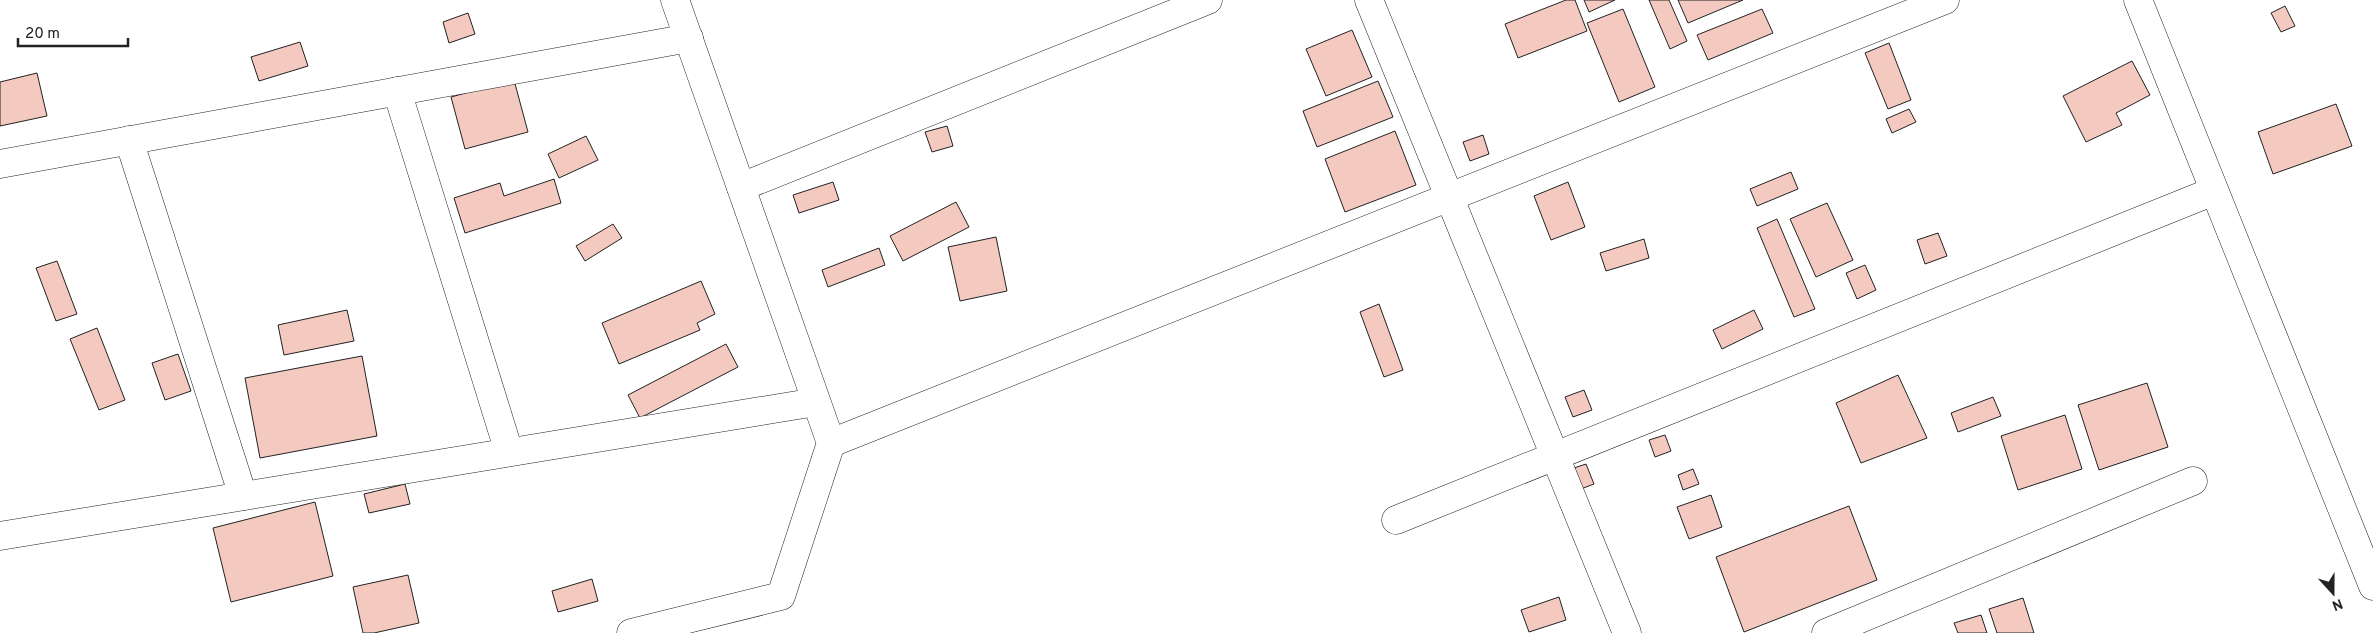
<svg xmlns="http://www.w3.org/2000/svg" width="2373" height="633" viewBox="0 0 2373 633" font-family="Overpass,sans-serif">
<rect width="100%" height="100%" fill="#fff"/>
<!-- building -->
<g fill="#f3c9c0" stroke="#222">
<polygon points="1566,0 1575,0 1587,31 1518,58 1505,24"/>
<polygon points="1584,0 1615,0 1589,12"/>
<polygon points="1649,0 1669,0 1687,41 1670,49"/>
<polygon points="1678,0 1743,0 1688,23"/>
<polygon points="2285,6 2295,26 2281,32 2271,13"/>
<polygon points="1623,9 1655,87 1619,102 1587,23"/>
<polygon points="1762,9 1773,33 1708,60 1697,35"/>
<polygon points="468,13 475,34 449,43 443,22"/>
<polygon points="1352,30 1372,77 1326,96 1306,49"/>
<polygon points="300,42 308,66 259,81 251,57"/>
<polygon points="1889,43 1911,100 1888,109 1865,53"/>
<polygon points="2132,61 2150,95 2116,113 2122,125 2086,142 2063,96"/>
<polygon points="37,73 47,116 0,126 0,82"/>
<polygon points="514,80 528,132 465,149 451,97"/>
<polygon points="1378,81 1393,117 1317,147 1303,111"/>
<polygon points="2336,104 2352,146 2273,174 2258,132"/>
<polygon points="1909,109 1916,122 1892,133 1886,119"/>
<polygon points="947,126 953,146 932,152 925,132"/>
<polygon points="1395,131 1416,185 1345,212 1325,159"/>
<polygon points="1483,135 1489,154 1470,161 1463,142"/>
<polygon points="586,136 598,160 559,178 548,154"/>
<polygon points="1791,172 1798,189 1757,206 1750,189"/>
<polygon points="554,179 561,203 465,233 454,198 500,183 504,196"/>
<polygon points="833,182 839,200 799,213 793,195"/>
<polygon points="1568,182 1585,227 1551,240 1534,196"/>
<polygon points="956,202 969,227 903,261 890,236"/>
<polygon points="1827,203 1853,260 1816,277 1790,219"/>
<polygon points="1777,219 1815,309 1794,317 1757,228"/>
<polygon points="613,224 622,238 585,261 576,246"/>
<polygon points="1938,233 1947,256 1925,264 1917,240"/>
<polygon points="996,237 1007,291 960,301 948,247"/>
<polygon points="1644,239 1649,258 1606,271 1600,253"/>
<polygon points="879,248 885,265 828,287 822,270"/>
<polygon points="57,261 77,314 56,321 36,268"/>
<polygon points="1865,265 1876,290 1857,299 1846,273"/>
<polygon points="701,281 715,314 697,323 700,330 619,364 602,323"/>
<polygon points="1379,304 1403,370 1384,377 1360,312"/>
<polygon points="347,310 354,341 284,355 278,325"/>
<polygon points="1754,310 1763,329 1722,349 1713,330"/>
<polygon points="97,328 125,400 99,410 70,339"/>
<polygon points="726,344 738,367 640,418 628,395"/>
<polygon points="178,354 191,391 165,400 152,363"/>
<polygon points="362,356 377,436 260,458 245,378"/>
<polygon points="1898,375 1927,438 1861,463 1836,403"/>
<polygon points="2147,383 2168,447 2099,470 2078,405"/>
<polygon points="1584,390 1592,410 1573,417 1565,397"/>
<polygon points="1993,397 2001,416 1958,432 1951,413"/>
<polygon points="2065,415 2082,469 2018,490 2001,436"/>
<polygon points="1665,435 1671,451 1655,457 1649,440"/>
<polygon points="1586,464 1594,484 1581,489 1574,468"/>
<polygon points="1693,469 1699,484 1683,490 1678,475"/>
<polygon points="405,484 410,504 369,513 364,494"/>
<polygon points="1711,495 1722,527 1689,539 1677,507"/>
<polygon points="315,502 333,576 231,602 213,528"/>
<polygon points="1849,506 1877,580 1744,632 1716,557"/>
<polygon points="408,575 419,623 374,633 363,633 353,587"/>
<polygon points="592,579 598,601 558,612 552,591"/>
<polygon points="1559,597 1566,620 1529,632 1521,610"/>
<polygon points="2023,598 2034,633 1997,633 1989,609"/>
<polygon points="1981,615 1987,633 1958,633 1954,623"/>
</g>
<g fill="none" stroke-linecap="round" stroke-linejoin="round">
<!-- street casing -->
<g stroke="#222" stroke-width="29">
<g id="street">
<polyline points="1369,0 1627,633"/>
<polyline points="2138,0 2373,586"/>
<polyline points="397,91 509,452"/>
<polyline points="129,140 243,496"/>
<polyline points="0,164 689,38"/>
<polyline points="741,187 1208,0"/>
<polyline points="831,443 1945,0"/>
<polyline points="1396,520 2214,191"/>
<polyline points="0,536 816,402"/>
<polyline points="631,633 781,596 831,443 675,0"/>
<polyline points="1826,633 2193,481"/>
</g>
</g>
<!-- street -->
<use href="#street" stroke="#fff" stroke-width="28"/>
</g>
<!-- north arrow -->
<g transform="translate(2333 593) rotate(159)" stroke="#ffffff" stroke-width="4" paint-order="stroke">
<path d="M0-4L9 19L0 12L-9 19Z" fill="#222222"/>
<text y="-8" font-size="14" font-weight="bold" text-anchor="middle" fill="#222222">N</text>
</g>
<!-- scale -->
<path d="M18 38v8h110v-8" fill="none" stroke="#222222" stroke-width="2.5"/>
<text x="25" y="38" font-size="15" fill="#222222" stroke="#ffffff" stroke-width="4" paint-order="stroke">20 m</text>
</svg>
